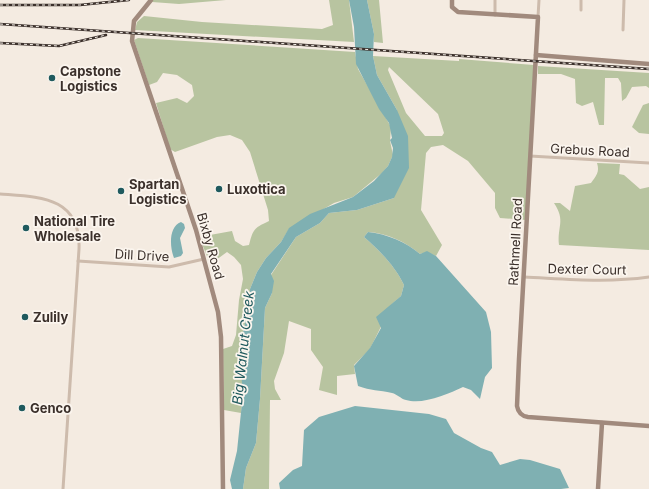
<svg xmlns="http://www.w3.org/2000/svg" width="649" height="489" viewBox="0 0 649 489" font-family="Inter,sans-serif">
<rect width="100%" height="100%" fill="#f4ebe1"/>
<!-- green -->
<g fill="#b8c4a0" fill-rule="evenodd">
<polygon points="153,0 226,0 179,4 152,2"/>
<polygon points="329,0 349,0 354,42 135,30 137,22 144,16 202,22 322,29 333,25"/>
<polygon points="367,0 379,0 383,43 374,42 374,34"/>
<path d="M138 38 355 52 358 69 391 127 390 141 393 155 388 166 382 173 353 197 334 203 289 229 281 242 266 258 257 272 250 289V300L243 333 241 370 245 390 243 393 241 413 224 410 223 349 232 346 236 335 239 300 243 279 241 265 234 257 227 252 216 260 209 261 202 244V238L208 233 210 235 232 231 235 241 243 246 249 245C253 229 254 228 269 221L268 210 250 152 242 140 230 135 217 137 175 152 170 149 156 103 177 98 187 103 194 96 192 85 177 75 163 73 157 82 149 85 134 40Z"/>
<path d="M373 56 459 61V59L534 65 526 220 500 218 495 208V193L468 161 443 145 431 147 426 153 421 210 442 245 436 256 427 252 420 254C406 242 387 233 368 232L364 237C380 251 395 266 404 285L401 296 392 304 370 349 354 365 355 374 337 376V395L319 390 323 367 311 350V329L289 321 284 353 274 381 275 389 281 400H270L269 489H243L246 468 256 443 260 399 265 308 272 293 271 275 296 237 320 223 329 213 357 210 394 198 397 110 377 75ZM389 67 438 114 444 133 442 136H425L406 113 388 70Z"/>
<polygon points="538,66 649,73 649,88 646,86 632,87 626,98 622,101 621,83 618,78 605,78 604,125 599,125 593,102 582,106 576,103 575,79 561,74 538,74"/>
<polygon points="649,103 649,134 639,133 632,127 643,105"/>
<path d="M597 163 620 164 619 174 624 175 640 189 649 187V250L559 245C557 226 566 221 554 203H560L570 211 575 186 591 183C596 176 600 172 597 163Z"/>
</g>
<!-- water -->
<g fill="#7fb0b2">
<polygon points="349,0 367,0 374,34 373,56 377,75 397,110 408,136 409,168 394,198 357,210 329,213 320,223 296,237 271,274 274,281 272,293 265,308 260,399 256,443 246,468 243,489 232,489 230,480 237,451 243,393 245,390 242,384 241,370 243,333 250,300 250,289 257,272 266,258 281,242 289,228 310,214 353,197 374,181 388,166 392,157 393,148 390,140 392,138 389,123 379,109 356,64 354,27"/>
<path d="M181 222 184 224 185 228 180 238 183 253 181 256 174 258C170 248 168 227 181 222Z"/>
<path d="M368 232C387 234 406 242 420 254L427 251 436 256 486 312 491 332 492 368 485 377 480 399 471 390 463 387C448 394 423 405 406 400 401 399 397 394 392 393 379 390 371 391 358 386L354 366 370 348 381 328 376 317 401 296 404 285C395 266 380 251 364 237Z"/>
<polygon points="355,406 429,414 446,419 454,433 481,448 492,452 500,465 520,459 530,460 560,469 569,488 561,489 280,489 279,483 293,470 302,466 304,430 319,417"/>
</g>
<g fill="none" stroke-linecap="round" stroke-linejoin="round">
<!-- street -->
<g stroke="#cdbbac" stroke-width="3">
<polyline points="581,10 581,0"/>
<polyline points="495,15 495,0"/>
<polyline points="538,17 539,0"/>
<polyline points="623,30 624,0"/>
<polyline points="530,156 649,163"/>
<path d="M0 194C39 197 81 196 79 249L63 489"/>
<polyline points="78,261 169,267 204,259"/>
<path d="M524 277C567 279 606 283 649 277"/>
</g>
<!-- secondary -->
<g stroke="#a18a7d" stroke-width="4.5">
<polyline points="151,0 134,21 132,41 196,230 218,312 221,337 223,489"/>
<path d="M452 0V7L458 12 538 17 519 359 517 406C518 412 521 416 528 417L649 426"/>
<polyline points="536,55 649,64"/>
<polyline points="598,489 602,423"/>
</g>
<!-- rail casing -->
<g stroke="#3b302b" stroke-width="2.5">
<g id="rail">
<polyline points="0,5 80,5 129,0"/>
<polyline points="0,24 649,69"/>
<polyline points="0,43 59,46 106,35"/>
</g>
</g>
<!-- rail -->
<use href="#rail" stroke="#fbf5ee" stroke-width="1" stroke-dasharray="3" stroke-linecap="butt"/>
</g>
<!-- markers -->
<g fill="#1f5a5e" stroke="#fbf5ee" stroke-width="1.5">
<circle cx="52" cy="78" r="4"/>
<circle cx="219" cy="189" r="4"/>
<circle cx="121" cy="191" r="4"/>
<circle cx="26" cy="228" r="4"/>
<circle cx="25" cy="317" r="4"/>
<circle cx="22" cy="408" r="4"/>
</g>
<g text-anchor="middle" stroke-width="3.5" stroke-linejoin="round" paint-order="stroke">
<!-- poi labels -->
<g font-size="13" font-weight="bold" fill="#3b302b" stroke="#fbf5ee" text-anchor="start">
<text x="60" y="76">Capstone<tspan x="60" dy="15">Logistics</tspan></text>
<text x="129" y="189">Spartan<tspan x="129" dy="15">Logistics</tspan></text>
<text x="227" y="194">Luxottica</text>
<text x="34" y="226">National Tire<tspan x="34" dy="15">Wholesale</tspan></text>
<text x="33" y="322">Zulily</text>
<text x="30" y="413">Genco</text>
</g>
<!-- street labels -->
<g font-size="13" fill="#3b302b" stroke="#fbf5ee">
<text transform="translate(590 150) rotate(3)" y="5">Grebus Road</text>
<text transform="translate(515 242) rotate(-87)" y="5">Rathmell Road</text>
<text transform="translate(211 246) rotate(74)" y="5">Bixby Road</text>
<text transform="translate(142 255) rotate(3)" y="5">Dill Drive</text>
<text transform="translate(587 269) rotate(1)" y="5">Dexter Court</text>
</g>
<!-- water labels -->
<g font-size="14" font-style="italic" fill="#1f5a5e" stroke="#fbf5ee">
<text transform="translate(243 348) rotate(-84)" y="5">Big Walnut Creek</text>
</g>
</g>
</svg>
